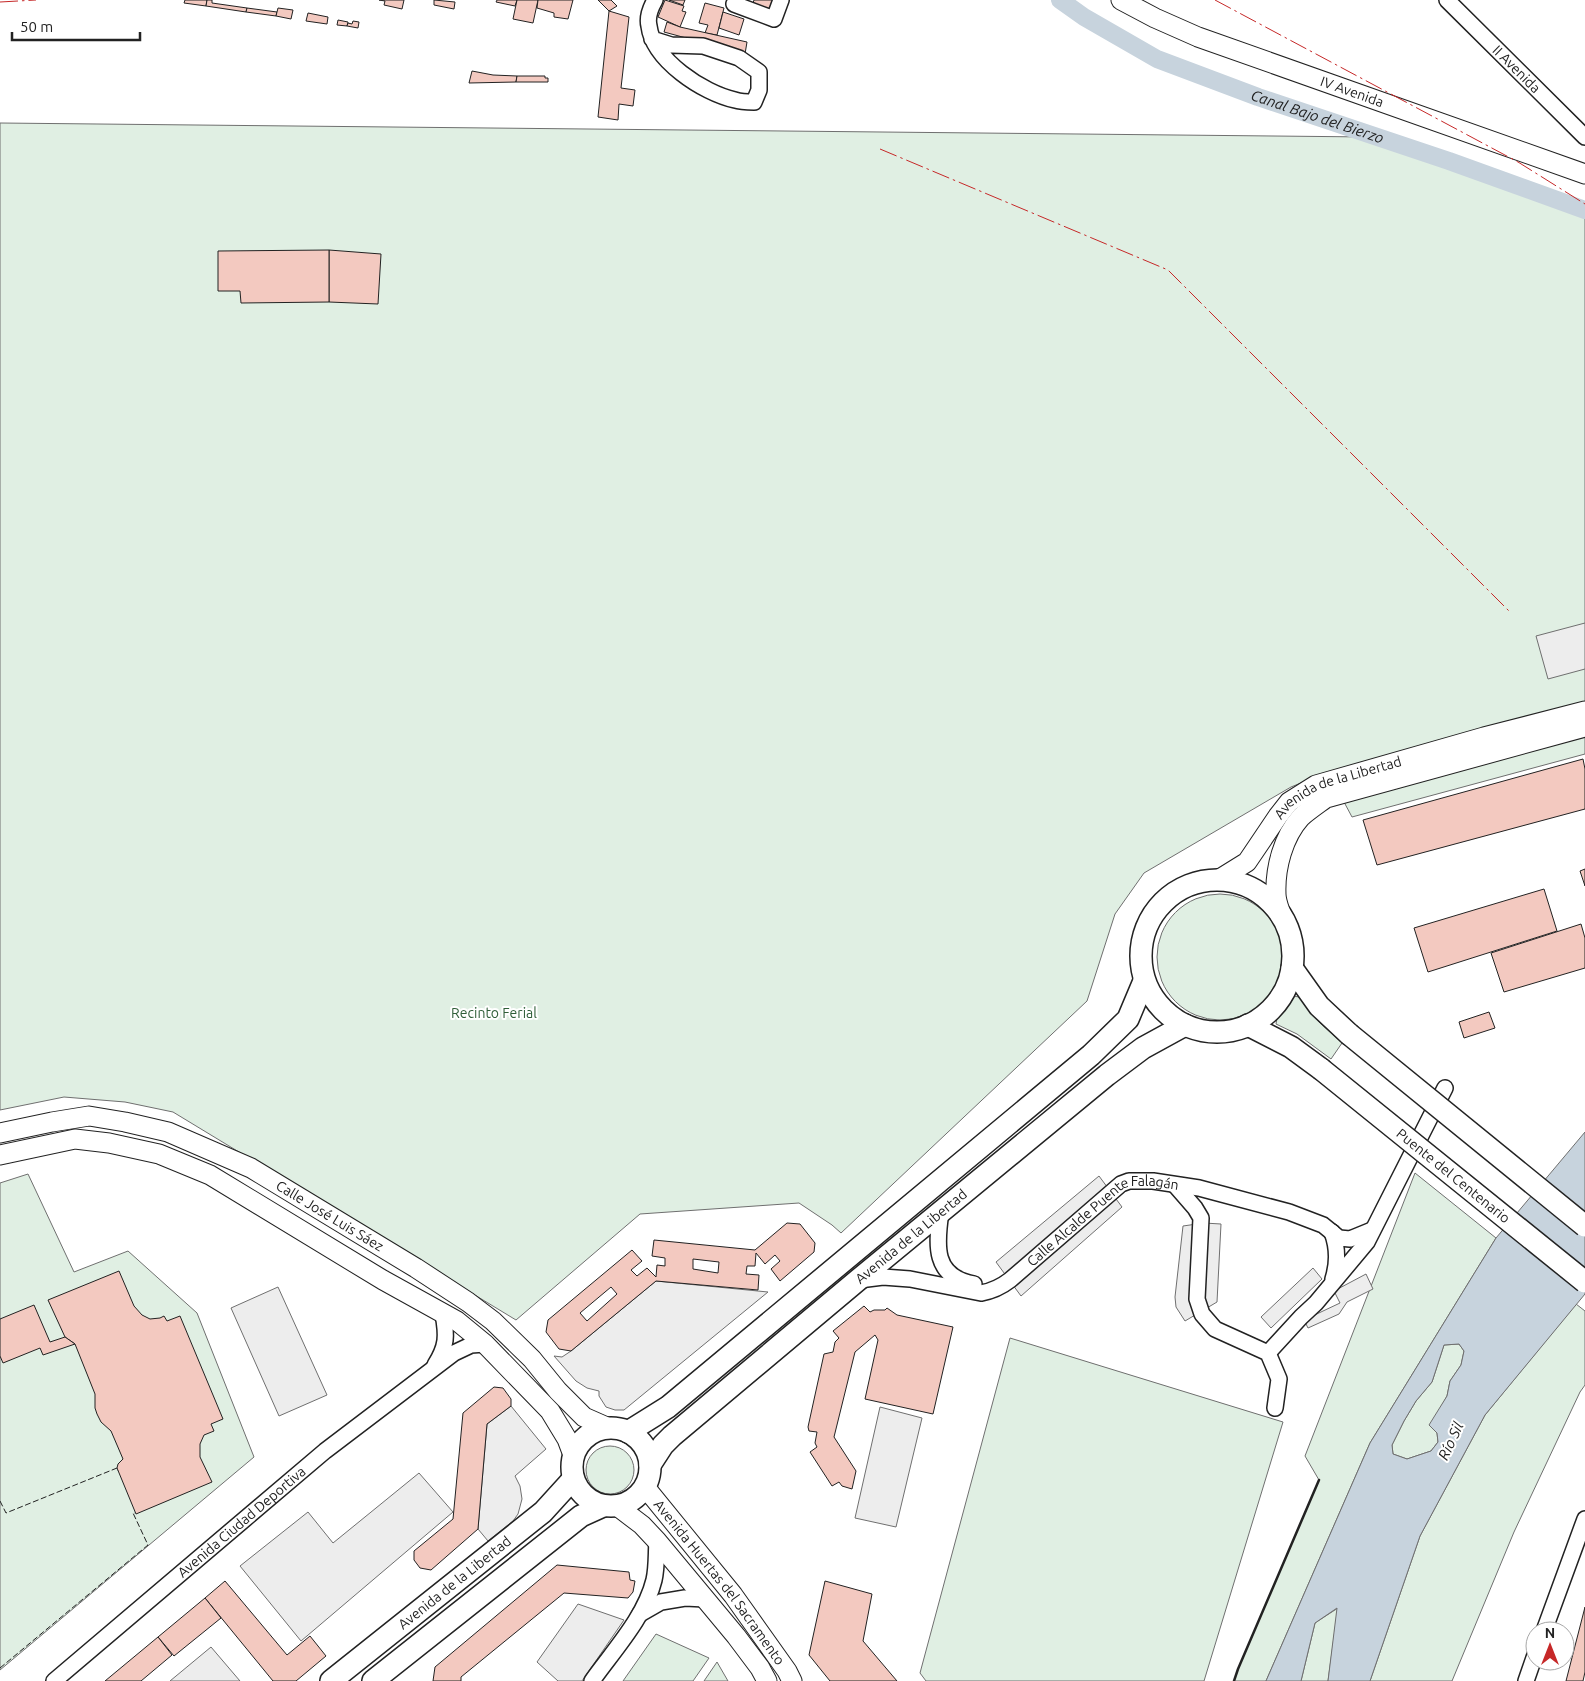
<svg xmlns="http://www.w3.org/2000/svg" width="1585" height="1681" viewBox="0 0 1585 1681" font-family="Ubuntu,sans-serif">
<rect width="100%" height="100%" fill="#fff"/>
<!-- green -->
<g fill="#e0efe3" stroke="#6f6f6f">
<polygon points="0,123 1370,137 1585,216 1585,754 1352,817 1328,772 1291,787 1144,873 1115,914 1087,1001 841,1233 832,1225 799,1203 640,1214 516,1320 173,1112 125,1102 64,1097 0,1110"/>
<circle cx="1220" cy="957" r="63"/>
<polygon points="1293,996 1299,997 1319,1022 1342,1043 1331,1059 1297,1034 1276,1024 1277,1018"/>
<polygon points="1415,1173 1496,1238 1370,1443 1266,1681 1234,1681 1238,1669 1319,1480 1305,1456"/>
<polygon points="28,1174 74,1272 128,1251 197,1313 254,1457 0,1670 0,1183"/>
<polygon points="1576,1304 1585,1311 1585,1385 1580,1392 1514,1532 1452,1681 1370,1681 1420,1536 1485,1415"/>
<polygon points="1010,1338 1283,1422 1204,1681 926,1681 920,1673"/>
<polygon points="1459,1344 1464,1351 1461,1365 1450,1381 1447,1396 1441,1407 1437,1433 1438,1442 1431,1451 1407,1459 1393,1454 1392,1445 1404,1421 1416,1401 1432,1382 1444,1345"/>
<circle cx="610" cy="1470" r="24"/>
<polygon points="1338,1608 1328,1681 1301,1681 1315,1623"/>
<polygon points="656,1634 709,1658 693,1681 623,1681"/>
<polygon points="717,1662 728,1681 704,1681"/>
</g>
<!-- parking -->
<g fill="#ededed" stroke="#6f6f6f">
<polygon points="1585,623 1585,669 1548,679 1536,636"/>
<polygon points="1099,1176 1122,1207 1021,1296 996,1262"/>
<polygon points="1204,1223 1221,1224 1217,1302 1185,1321 1176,1307 1175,1297 1183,1226"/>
<polygon points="1313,1268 1322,1279 1271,1328 1261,1317"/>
<polygon points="1366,1274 1373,1289 1347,1302 1339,1314 1308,1328 1304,1320 1340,1303 1334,1291"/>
<polygon points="656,1281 768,1292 624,1410 615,1410 606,1407 599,1396 599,1391 587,1388 576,1381 554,1356 562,1357 571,1351"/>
<polygon points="278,1287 327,1395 279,1416 231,1308"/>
<polygon points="511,1406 546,1449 515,1476 520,1486 522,1499 518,1514 513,1521 488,1541 478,1529 487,1424"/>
<polygon points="880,1407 922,1418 896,1527 855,1518"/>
<polygon points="419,1473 453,1512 301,1641 240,1566 308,1512 333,1543"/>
<polygon points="578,1604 624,1620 582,1681 558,1681 537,1662"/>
<polygon points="211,1647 240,1681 170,1681"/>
</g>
<!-- water -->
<path fill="#c7d3dd" stroke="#6f6f6f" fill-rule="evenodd" d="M1585 1132V1294L1485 1415 1420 1536 1370 1681H1328L1337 1608 1315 1623 1301 1681H1266L1370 1443 1496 1238ZM1459 1344 1464 1351 1461 1365 1450 1381 1447 1396 1429 1425 1437 1433 1438 1442 1431 1451 1407 1459 1393 1454 1392 1445 1404 1421 1416 1401 1432 1382 1444 1345Z"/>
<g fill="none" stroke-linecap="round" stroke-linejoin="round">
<!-- canal -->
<path stroke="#c7d3dd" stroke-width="18" id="s1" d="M1060 0 1084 17 1157 59 1258 97 1449 161 1585 210"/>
</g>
<!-- building -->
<g fill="#f3c9c0" stroke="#222" fill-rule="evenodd">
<polygon points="185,0 207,0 206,6 184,3"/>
<polygon points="207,0 212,0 212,3 247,8 246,12 206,6"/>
<polygon points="379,0 404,0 402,9 384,5 385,1"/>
<polygon points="434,0 455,2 454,9 434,5"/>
<polygon points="497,0 517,0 515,6 496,2"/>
<polygon points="517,0 538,0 533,23 513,19"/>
<polygon points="538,0 573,0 568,19 554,17 554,13 537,8"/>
<polygon points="598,0 611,0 617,6 609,11"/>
<polygon points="665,0 684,6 682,11 686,12 680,27 658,17"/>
<polygon points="669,0 685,0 683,5"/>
<polygon points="754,0 775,0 771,12 752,6"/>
<polygon points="705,3 724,8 717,35 705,33 708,25 699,23"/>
<polygon points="247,8 277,12 276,16 246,12"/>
<polygon points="278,8 293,10 291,19 276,16"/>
<polygon points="609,11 629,17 621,88 635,90 633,106 619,104 618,120 598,117"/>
<polygon points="723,12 744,19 739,35 719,28"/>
<polygon points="308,13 328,17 327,24 306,21"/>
<polygon points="338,20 348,22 347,26 337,25"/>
<polygon points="353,21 359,22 358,28 347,26 348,23 352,24"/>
<polygon points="667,22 680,27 747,42 745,54 664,32"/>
<polygon points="472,71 493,75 517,76 516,82 469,83"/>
<polygon points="517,76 545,76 545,78 548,78 548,82 516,82"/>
<polygon points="329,250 381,254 378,304 329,302"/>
<polygon points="329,250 329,302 241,303 240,291 218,291 218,251"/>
<polygon points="1583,759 1585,769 1585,809 1377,865 1363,820"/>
<polygon points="1585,869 1585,886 1580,871"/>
<polygon points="1544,889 1557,931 1428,972 1414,928"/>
<polygon points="1581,924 1585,938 1585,968 1504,992 1491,953"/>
<polygon points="1489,1012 1495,1028 1464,1038 1459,1022"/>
<path d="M787 1223 800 1224 815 1243 814 1252 780 1281 771 1269 780 1261 775 1255 765 1264 756 1253 755 1266H747L746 1274 759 1275 758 1290 656 1281 571 1351 559 1349 546 1332 548 1320 632 1250 642 1261 631 1270 637 1276 647 1268 656 1277 657 1265 665 1266V1258L652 1256 654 1240 755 1250ZM693 1259 719 1262 718 1273 693 1269ZM611 1287 617 1294 587 1321 580 1313Z"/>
<polygon points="119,1271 134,1306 142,1315 150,1319 160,1318 164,1316 167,1321 180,1316 223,1419 211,1424 214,1431 204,1435 200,1444 200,1457 212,1482 136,1514 117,1468 118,1464 123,1459 111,1431 101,1422 97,1414 95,1408 95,1394 75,1344 65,1337 48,1300"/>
<polygon points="34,1305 50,1342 65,1337 75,1344 43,1355 40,1348 3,1363 0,1356 0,1319"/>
<polygon points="864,1306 870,1312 874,1310 885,1310 887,1308 897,1315 953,1327 933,1414 865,1399 878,1340 875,1335 855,1352 834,1437 856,1471 852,1489 842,1486 839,1482 832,1486 810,1452 817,1447 815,1443 817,1432 809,1431 808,1427 824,1354 833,1352 835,1342 839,1338 833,1331"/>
<polygon points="494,1387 503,1388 511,1399 511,1406 487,1424 478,1529 431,1570 420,1568 414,1560 414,1551 453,1519 463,1413"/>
<polygon points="557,1565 629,1572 630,1580 635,1581 633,1592 628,1598 564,1593 461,1677 461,1681 433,1681 435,1667"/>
<polygon points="225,1581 287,1655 310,1636 326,1656 296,1681 273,1681 205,1598"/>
<polygon points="825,1581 872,1594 863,1641 897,1681 830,1681 809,1655"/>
<polygon points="205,1598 221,1618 174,1656 158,1637"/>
<polygon points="1585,1607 1585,1672 1583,1681 1566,1681"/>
<polygon points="158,1637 172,1655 141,1681 105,1681"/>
</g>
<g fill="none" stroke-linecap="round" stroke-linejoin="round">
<!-- minor casing -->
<g stroke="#222" stroke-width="18">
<g id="minor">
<path id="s2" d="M1447 0 1585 137"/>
<polyline points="734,4 774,19 781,0"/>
<path d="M652 39 671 45 703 46 739 58 759 72V90L754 102C748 102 741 102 735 100 703 93 653 60 649 26 647 18 651 7 655 0"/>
<polyline points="1175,1185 1195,1208 1201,1218 1197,1299 1202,1314 1215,1329 1268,1353 1279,1379 1275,1408"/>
<path d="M941 1212C936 1245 933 1277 974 1284"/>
<path d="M1332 1232C1338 1248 1338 1263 1333 1279"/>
<path id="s3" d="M859 1280 883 1277 910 1279 981 1293C993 1291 1001 1287 1010 1280L1121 1184 1129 1181H1153L1199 1188 1289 1212 1323 1225 1339 1238 1350 1239 1372 1230"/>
<polyline points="1268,1353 1301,1317 1316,1303 1367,1242 1445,1088"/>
<path d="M435 1365C447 1346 447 1336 443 1314"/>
<polyline points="640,1614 661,1602 685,1598 705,1599"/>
<polyline points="1544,1631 1585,1519"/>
<path id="s4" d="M54 1681 325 1451 454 1353 471 1345 485 1344"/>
<path d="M592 1681C614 1650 645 1617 654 1580 657 1567 656 1554 657 1541"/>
<polyline points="1526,1681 1535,1655"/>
</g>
</g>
<!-- tertiary casing -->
<g stroke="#222" stroke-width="21">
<g id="tertiary">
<path id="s5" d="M1121 0 1155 18 1198 37 1585 174"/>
<path id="s6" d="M1218 880 1247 862 1278 816 1289 802 1316 785 1484 737 1585 711"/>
<path d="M1282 917C1280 910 1276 902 1276 894 1275 868 1283 837 1301 817 1309 810 1318 804 1326 798L1585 727"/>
<path id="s7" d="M0 1133 52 1122 89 1116 125 1122 168 1132 251 1168 416 1268 468 1302 493 1321 532 1359 558 1391 584 1417 609 1428"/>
<polyline points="0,1155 75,1139 109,1143 159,1154 210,1175 383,1280 457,1321 485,1344 550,1411 567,1439 573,1455"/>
<path id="s8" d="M645 1487 733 1595 787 1671 792 1681"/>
<polyline points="617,1506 642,1525 657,1541 736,1636 760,1668 767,1681"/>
</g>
</g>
<!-- secondary casing -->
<g stroke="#222" stroke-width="24">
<g id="secondary">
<circle cx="1217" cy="956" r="76"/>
<polyline points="1292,968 1319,1006 1349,1034"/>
<polyline points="1248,1025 1291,1047 1321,1069"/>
<circle cx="611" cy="1467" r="39"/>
<polyline points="628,1432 668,1407 1091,1055 1128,1019 1144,981"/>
<path id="s9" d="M650 1465 663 1445 672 1436 858 1280 1107 1075 1143 1048 1185 1025"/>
<path id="s10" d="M331 1681 543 1512 573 1479"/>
<polyline points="373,1681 581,1516 603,1506"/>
</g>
</g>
<!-- minor -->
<use href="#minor" stroke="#fff" stroke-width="15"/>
<!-- tertiary -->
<use href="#tertiary" stroke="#fff" stroke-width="19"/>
<!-- secondary -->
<use href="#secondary" stroke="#fff" stroke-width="21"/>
<!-- secondary-bridge casing -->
<g stroke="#222" stroke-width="24" stroke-linecap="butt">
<g id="secondary-bridge">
<polyline points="1349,1034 1585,1226"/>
<path id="s11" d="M1321 1069 1585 1282"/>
</g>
</g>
<!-- secondary-bridge -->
<use href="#secondary-bridge" stroke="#fff" stroke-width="21"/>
<!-- fence -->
<g stroke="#222" stroke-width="1" stroke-dasharray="6 2.5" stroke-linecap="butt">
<polyline points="0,1501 6,1513 117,1468 118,1471"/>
<polyline points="0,1668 148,1545 133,1513 135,1513"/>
</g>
<!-- wall -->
<polyline stroke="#222" stroke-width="2.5" points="1234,1681 1238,1669 1319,1480"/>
<!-- power -->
<g stroke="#c62828" stroke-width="1" stroke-dasharray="18 4 2.5 4" stroke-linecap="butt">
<polyline points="1215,0 1518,162 1585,204"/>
<polyline points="0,2 36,0"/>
<polyline points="880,149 1168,270 1510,612"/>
</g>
</g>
<g text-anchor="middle" stroke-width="4" stroke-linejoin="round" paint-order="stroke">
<!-- street labels -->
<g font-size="14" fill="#222" stroke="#fff">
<text dy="5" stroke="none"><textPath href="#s2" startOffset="98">II Avenida</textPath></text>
<text dy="5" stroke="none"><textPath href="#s5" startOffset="249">IV Avenida</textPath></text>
<text dy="5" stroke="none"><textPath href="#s6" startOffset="158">Avenida de la Libertad</textPath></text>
<text dy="5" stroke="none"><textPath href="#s11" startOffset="170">Puente del Centenario</textPath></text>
<text dy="5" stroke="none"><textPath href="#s7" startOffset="354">Calle José Luis Sáez</textPath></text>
<text dy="5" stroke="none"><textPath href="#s3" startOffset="271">Calle Alcalde Puente Falagán</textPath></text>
<text dy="5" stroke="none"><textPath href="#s9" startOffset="348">Avenida de la Libertad</textPath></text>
<text dy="5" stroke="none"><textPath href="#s4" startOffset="246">Avenida Ciudad Deportiva</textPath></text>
<text dy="5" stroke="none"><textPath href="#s10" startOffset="158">Avenida de la Libertad</textPath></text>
<text dy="5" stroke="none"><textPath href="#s8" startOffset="121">Avenida Huertas del Sacramento</textPath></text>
</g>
<!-- park labels -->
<g font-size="14" fill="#2f5e38" stroke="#fff">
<text x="494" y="1018">Recinto Ferial</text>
</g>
<!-- water labels -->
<g font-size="15" font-style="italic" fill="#222" stroke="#fff">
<text dy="5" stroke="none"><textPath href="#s1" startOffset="284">Canal Bajo del Bierzo</textPath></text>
<text transform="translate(1451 1441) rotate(-65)" y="5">Río Sil</text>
</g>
</g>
<!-- north arrow -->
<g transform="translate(1550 1646)"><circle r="24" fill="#ffffff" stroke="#a7a7a7"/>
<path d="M0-4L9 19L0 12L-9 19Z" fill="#c62828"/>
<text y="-8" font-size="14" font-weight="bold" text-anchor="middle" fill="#222222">N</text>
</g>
<!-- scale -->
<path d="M12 32v8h128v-8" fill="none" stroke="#222222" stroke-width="2.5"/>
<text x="20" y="32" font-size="15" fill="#222222" stroke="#ffffff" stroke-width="4" paint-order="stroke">50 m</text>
</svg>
